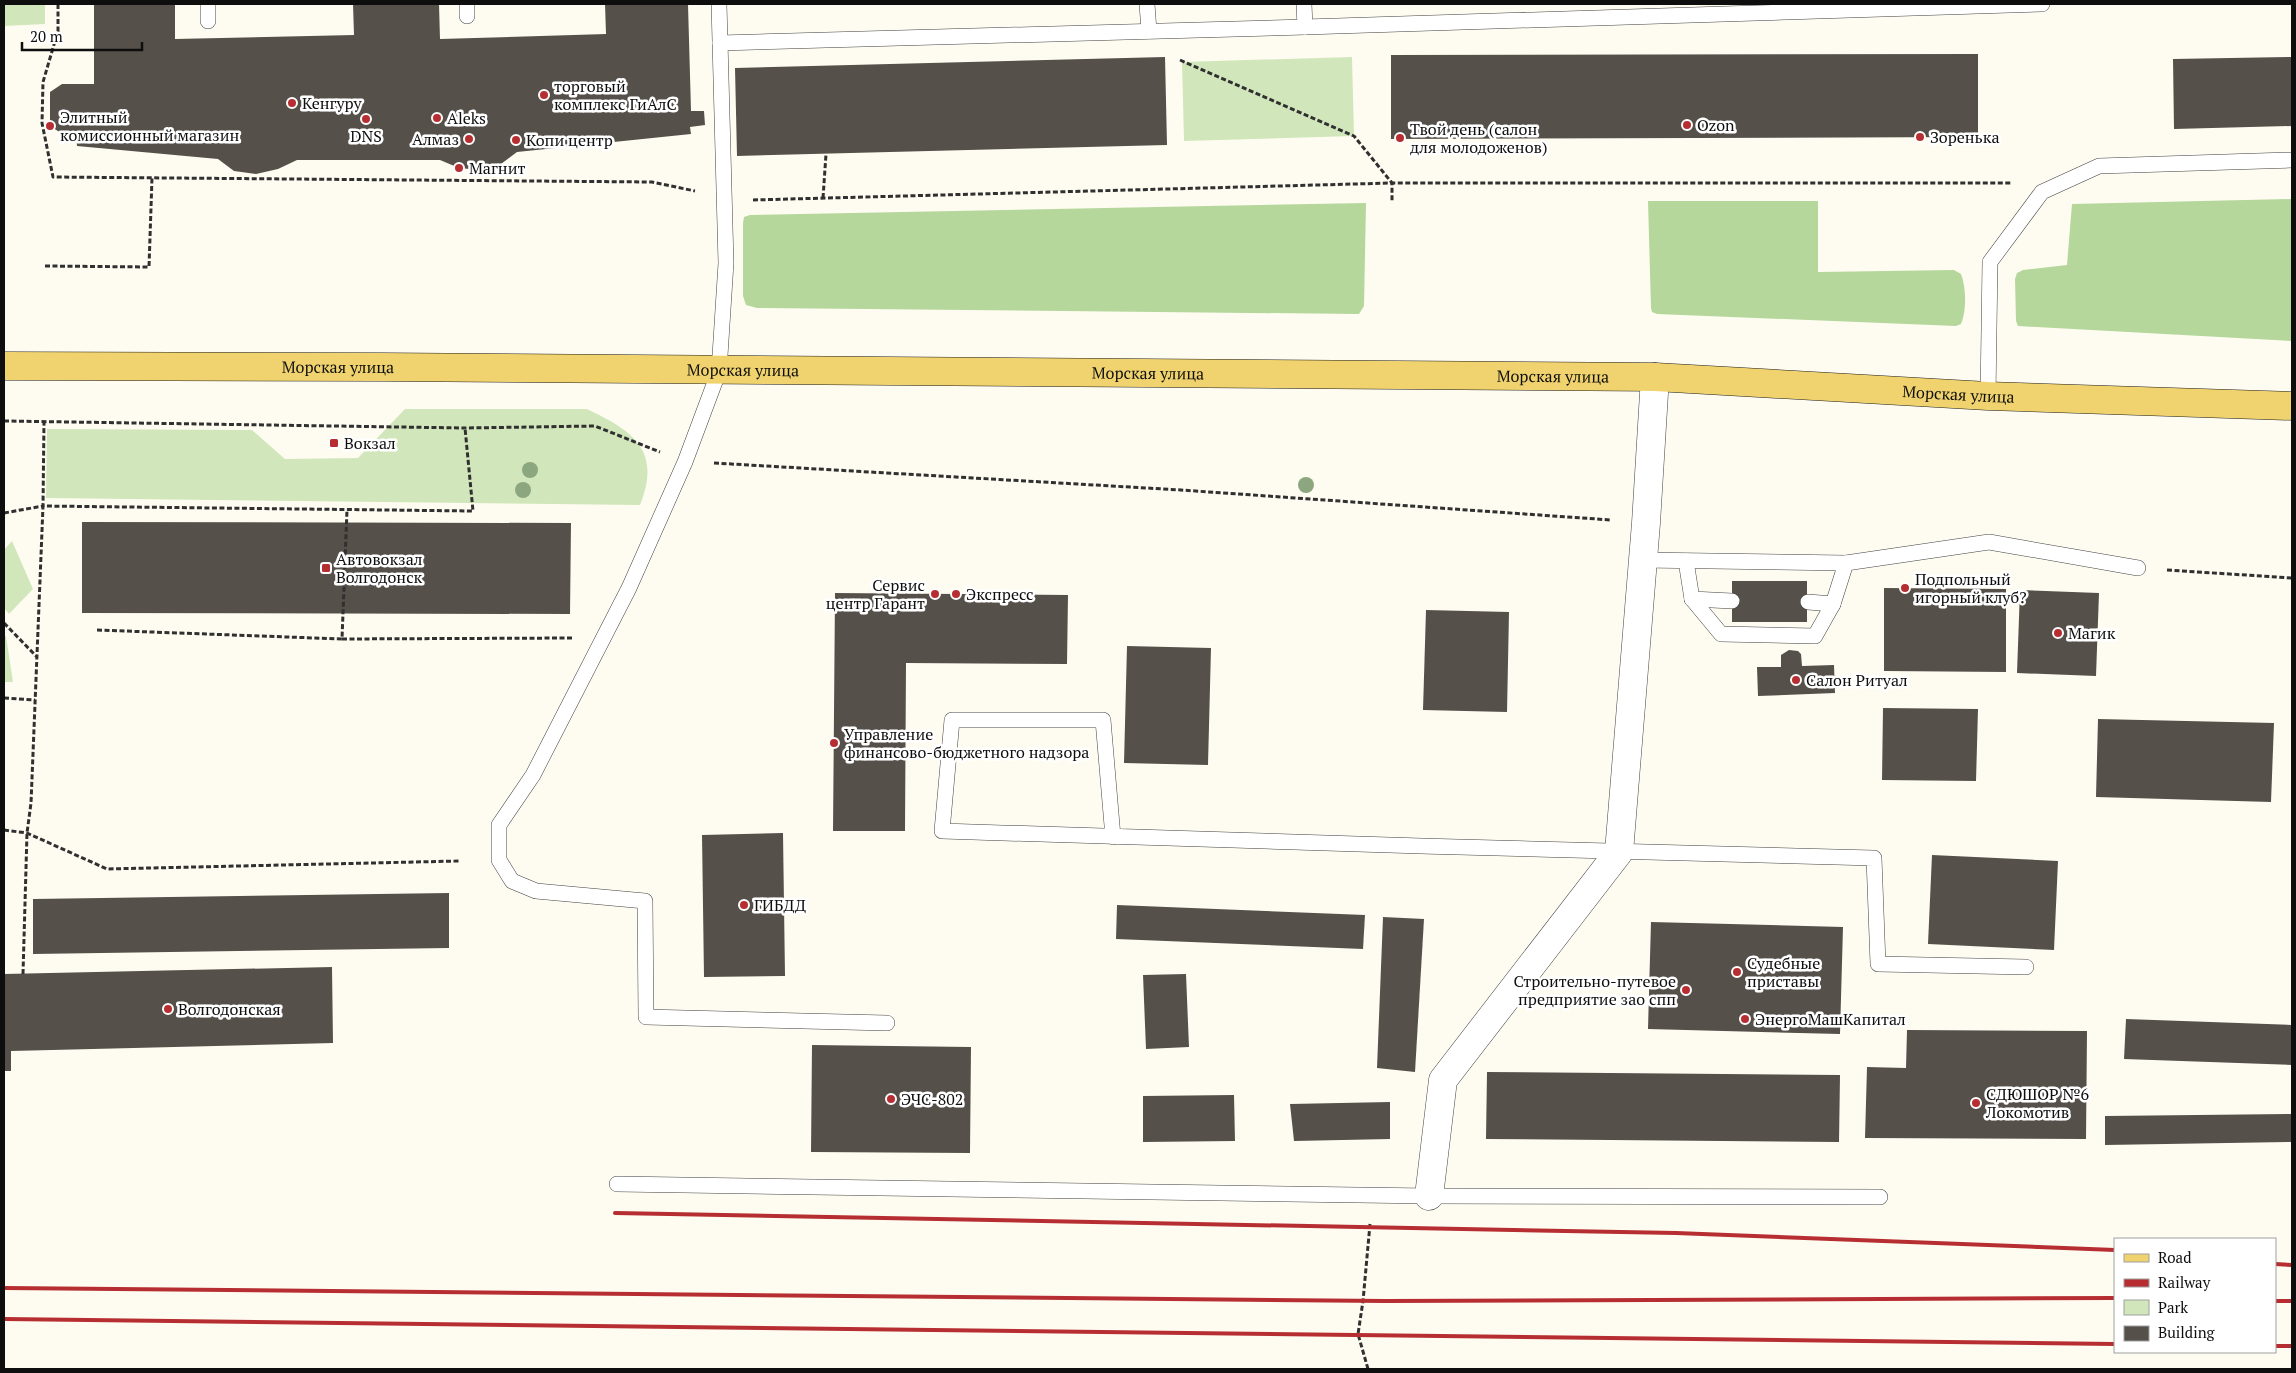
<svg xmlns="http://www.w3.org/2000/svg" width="2296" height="1373" viewBox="0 0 2296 1373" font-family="'PT Serif',serif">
<rect width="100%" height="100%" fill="#fefcf0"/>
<!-- green -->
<g fill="#d1e7bb">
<polygon points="4,4 45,4 45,24 4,26"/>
<polygon points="1352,57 1354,136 1184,141 1182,62"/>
<path d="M405 409H587C633 431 662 450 640 505L46 498 47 429 252 430 285 459 358 458Z"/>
<polygon points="12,541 33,589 9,614 4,608 4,550"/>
<polygon points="4,636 6,636 13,682 4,682"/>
</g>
<!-- forest -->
<g fill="#b5d79c">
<polygon points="2292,199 2292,341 2018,326 2016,321 2015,279 2017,273 2023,270 2067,265 2072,204"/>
<path d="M1648 201H1818V272L1954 270 1961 274C1966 287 1967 310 1961 324L1956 326 1657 314 1652 312 1651 308Z"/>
<polygon points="1366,203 1364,306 1359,314 757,308 746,305 743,296 743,223 744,217 750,215"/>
</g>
<!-- building -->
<g fill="#56504b">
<polygon points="94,4 175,4 175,39 354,35 353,4 439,4 440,39 606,34 605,4 688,4 691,111 704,111 705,125 690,127 691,134 517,152 501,164 480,170 459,168 440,160 297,160 278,169 256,174 234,171 218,159 77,146 76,133 61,133 50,126 50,92 62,84 94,84"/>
<polygon points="1978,54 1978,137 1391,139 1391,55"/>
<polygon points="1165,57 1167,145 737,156 735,68"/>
<polygon points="2292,57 2292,126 2174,129 2173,59"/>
<polygon points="82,522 571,523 570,614 82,613"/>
<rect x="1732" y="581" width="75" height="41"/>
<polygon points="1884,588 2006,589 2006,672 1884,671"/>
<polygon points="2020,590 2099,593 2096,676 2017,673"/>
<polygon points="835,593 1068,595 1067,664 906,663 905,831 833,831"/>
<polygon points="1426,610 1509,612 1507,712 1423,710"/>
<polygon points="1127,646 1211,648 1208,765 1124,763"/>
<polygon points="1789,650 1798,651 1801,654 1802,666 1834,665 1835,693 1758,696 1757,667 1781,667 1781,655"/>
<polygon points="1883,708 1978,709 1976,781 1882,780"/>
<polygon points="2098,719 2274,723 2271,802 2096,797"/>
<polygon points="783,833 785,976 704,977 702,835"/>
<polygon points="1932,855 2058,861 2054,950 1928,944"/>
<polygon points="449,893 449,948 33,954 33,899"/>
<polygon points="1117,905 1365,915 1363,949 1116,939"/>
<polygon points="1383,917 1424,919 1415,1072 1377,1068"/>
<polygon points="1651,922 1843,927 1840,1034 1648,1029"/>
<polygon points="332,967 333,1043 11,1051 11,1071 4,1071 4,974"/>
<polygon points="1186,974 1189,1047 1146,1049 1143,975"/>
<polygon points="2126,1019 2292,1025 2292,1065 2124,1059"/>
<polygon points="1907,1030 2087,1031 2086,1139 1865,1138 1867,1067 1906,1068"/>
<polygon points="812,1045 971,1047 970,1153 811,1152"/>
<polygon points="1487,1072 1840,1075 1839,1142 1486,1139"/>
<polygon points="1234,1095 1235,1141 1143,1142 1143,1096"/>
<polygon points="1390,1102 1390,1139 1294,1141 1290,1104"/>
<polygon points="2292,1114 2292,1142 2105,1145 2105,1116"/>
</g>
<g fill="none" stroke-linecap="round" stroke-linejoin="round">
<!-- lane casing -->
<g stroke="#414141" stroke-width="16">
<g id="lane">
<polyline points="208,4 208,21"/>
<polyline points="467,4 467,16"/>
<polyline points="719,4 726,263 719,371 685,462 629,588 533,775 499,825 499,860 512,881 536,891 645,901 646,1017 887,1023"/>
<polyline points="1147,4 1149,31"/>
<polyline points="1304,4 1305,27"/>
<polyline points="720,43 1305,27 2042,4"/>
<polyline points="1988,396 1990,262 2042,192 2099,166 2292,160"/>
<polyline points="1643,560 1846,563 1989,542 2138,568"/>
<polyline points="1686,561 1692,599 1732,601"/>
<polyline points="1692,599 1721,634 1815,636 1833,604"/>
<polyline points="1808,602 1833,604 1846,563"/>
<path d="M1113 837 1103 720H952L942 831C1253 841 1563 851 1874 858L1878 964 2026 967"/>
<polyline points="617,1184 1429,1196 1880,1197"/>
</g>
</g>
<!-- street casing -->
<g stroke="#414141" stroke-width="29">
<polyline id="street" points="1429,1196 1443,1080 1619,852 1646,523 1655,377"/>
</g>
<!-- primary casing -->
<g stroke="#1f1f1f" stroke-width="29">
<g id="primary">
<path id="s1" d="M4 366 382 367 1655 377 1988 396 2292 406"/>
</g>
</g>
<!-- path -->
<g stroke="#303030" stroke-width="3" stroke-dasharray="5 2.5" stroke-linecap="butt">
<polyline points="58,4 58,31 43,82 42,123 53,177 652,182 695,191"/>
<polyline points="1180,60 1354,136 1392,183 1392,202"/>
<polyline points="823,198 826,154"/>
<polyline points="753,200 1392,183 2012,183"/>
<polyline points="45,266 149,267 152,178"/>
<polyline points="4,421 465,428 595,426 660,452"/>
<polyline points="714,463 1181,490 1611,520"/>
<polyline points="4,513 43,506 44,422"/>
<polyline points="2167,570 2292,578"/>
<polyline points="4,623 37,657"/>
<polyline points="97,630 342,639 347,510"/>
<polyline points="342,639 572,638"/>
<polyline points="4,698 35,700"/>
<polyline points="4,830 27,833 107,869 459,861"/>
<polyline points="23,974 27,833 31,803 43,506 473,511 465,428"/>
<polyline points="1368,1369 1358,1334 1363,1301 1370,1224"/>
</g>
<!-- lane -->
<use href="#lane" stroke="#fff" stroke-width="15"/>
<!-- street -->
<use href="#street" stroke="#fff" stroke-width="28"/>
<!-- primary -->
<use href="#primary" stroke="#f0d36e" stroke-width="28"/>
<!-- rail -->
<g stroke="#b62e31" stroke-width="4">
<polyline points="615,1213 1676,1233 2115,1250"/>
<polyline points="2275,1264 2292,1265"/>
<polyline points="4,1288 1386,1301 2115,1298"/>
<polyline points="2275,1301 2292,1301"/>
<polyline points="4,1319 2115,1344"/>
<polyline points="2275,1346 2292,1346"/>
</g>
</g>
<!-- trees -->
<g fill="#8ca77f">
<circle cx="530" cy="470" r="8"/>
<circle cx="1306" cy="485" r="8"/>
<circle cx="523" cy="490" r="8"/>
</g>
<!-- markers -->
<g fill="#b62e31" stroke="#fff" stroke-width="2">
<circle cx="544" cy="95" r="5"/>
<circle cx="292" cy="103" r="5"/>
<circle cx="437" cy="118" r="5"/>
<circle cx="366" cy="119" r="5"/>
<circle cx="1687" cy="125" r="5"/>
<circle cx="50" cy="126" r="5"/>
<circle cx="1920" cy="137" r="5"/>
<circle cx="1400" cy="138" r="5"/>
<circle cx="469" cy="139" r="5"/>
<circle cx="516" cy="140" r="5"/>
<circle cx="459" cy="168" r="5"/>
<rect x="329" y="438" width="10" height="10" rx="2.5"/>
<rect x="321" y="563" width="10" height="10" rx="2.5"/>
<circle cx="1905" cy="588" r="5"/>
<circle cx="935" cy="594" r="5"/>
<circle cx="956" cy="594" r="5"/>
<circle cx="2058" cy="633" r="5"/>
<circle cx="1796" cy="680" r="5"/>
<circle cx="834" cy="743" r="5"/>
<circle cx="744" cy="905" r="5"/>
<circle cx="1737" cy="972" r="5"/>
<circle cx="1686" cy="990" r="5"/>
<circle cx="168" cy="1009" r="5"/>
<circle cx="1745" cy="1019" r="5"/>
<circle cx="891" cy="1099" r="5"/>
<circle cx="1976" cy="1103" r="5"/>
</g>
<g text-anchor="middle" stroke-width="5" stroke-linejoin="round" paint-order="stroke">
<!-- poi labels -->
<g font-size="16" fill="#0e0e0e" stroke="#fff" text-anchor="start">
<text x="554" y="92">торговый<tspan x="554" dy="18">комплекс ГиАлС</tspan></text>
<text x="302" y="109">Кенгуру</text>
<text x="60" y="123">Элитный<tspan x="60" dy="18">комиссионный магазин</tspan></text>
<text x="447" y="124">Aleks</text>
<text x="1697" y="131">Ozon</text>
<text x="1410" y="135">Твой день (салон<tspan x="1410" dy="18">для молодоженов)</tspan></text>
<text x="366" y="142" text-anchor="middle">DNS</text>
<text x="1930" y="143">Зоренька</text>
<text x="459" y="145" text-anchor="end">Алмаз</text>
<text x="526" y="146">Копи центр</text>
<text x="469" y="174">Магнит</text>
<text x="344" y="449">Вокзал</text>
<text x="336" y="565">Автовокзал<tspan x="336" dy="18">Волгодонск</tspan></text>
<text x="1915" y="585">Подпольный<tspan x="1915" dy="18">игорный клуб?</tspan></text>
<text x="925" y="591" text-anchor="end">Сервис<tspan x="925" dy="18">центр Гарант</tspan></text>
<text x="966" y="600">Экспресс</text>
<text x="2068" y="639">Магик</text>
<text x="1806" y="686">Салон Ритуал</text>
<text x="844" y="740">Управление<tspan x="844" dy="18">финансово-бюджетного надзора</tspan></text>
<text x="754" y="911">ГИБДД</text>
<text x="1747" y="969">Судебные<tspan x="1747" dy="18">приставы</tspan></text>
<text x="1676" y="987" text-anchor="end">Строительно-путевое<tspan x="1676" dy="18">предприятие зао спп</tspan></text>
<text x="178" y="1015">Волгодонская</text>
<text x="1755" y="1025">ЭнергоМашКапитал</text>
<text x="1986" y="1100">СДЮШОР №6<tspan x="1986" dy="18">Локомотив</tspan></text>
<text x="901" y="1105">ЭЧС-802</text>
</g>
<!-- street labels -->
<g font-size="16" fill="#0e0e0e" stroke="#fff">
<text dy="6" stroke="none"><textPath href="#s1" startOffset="334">Морская улица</textPath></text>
<text dy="6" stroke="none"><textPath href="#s1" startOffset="739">Морская улица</textPath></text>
<text dy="6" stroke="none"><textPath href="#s1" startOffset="1144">Морская улица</textPath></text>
<text dy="6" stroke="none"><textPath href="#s1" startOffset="1549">Морская улица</textPath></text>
<text dy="6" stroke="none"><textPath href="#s1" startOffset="1955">Морская улица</textPath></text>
</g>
</g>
<!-- border -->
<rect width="2296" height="1373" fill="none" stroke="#0e0e0e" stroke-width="10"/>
<!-- legend -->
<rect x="2114" y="1238" width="162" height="115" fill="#ffffff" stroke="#9f9f9f"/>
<rect x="2124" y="1254" width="25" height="8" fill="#f0d36e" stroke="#9f9f9f"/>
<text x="2158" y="1263" font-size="15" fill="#0e0e0e">Road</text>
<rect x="2124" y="1279" width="25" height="8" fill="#b62e31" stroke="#9f9f9f"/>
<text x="2158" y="1288" font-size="15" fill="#0e0e0e">Railway</text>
<rect x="2124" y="1300" width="25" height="15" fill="#d1e7bb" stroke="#9f9f9f"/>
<text x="2158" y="1313" font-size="15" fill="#0e0e0e">Park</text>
<rect x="2124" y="1326" width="25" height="15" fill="#56504b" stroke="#9f9f9f"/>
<text x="2158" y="1338" font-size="15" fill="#0e0e0e">Building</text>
<!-- scale -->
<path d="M22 42v8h120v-8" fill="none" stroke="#0e0e0e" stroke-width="2.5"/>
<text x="30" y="42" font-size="15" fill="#0e0e0e" stroke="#ffffff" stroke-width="4" paint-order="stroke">20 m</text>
</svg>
